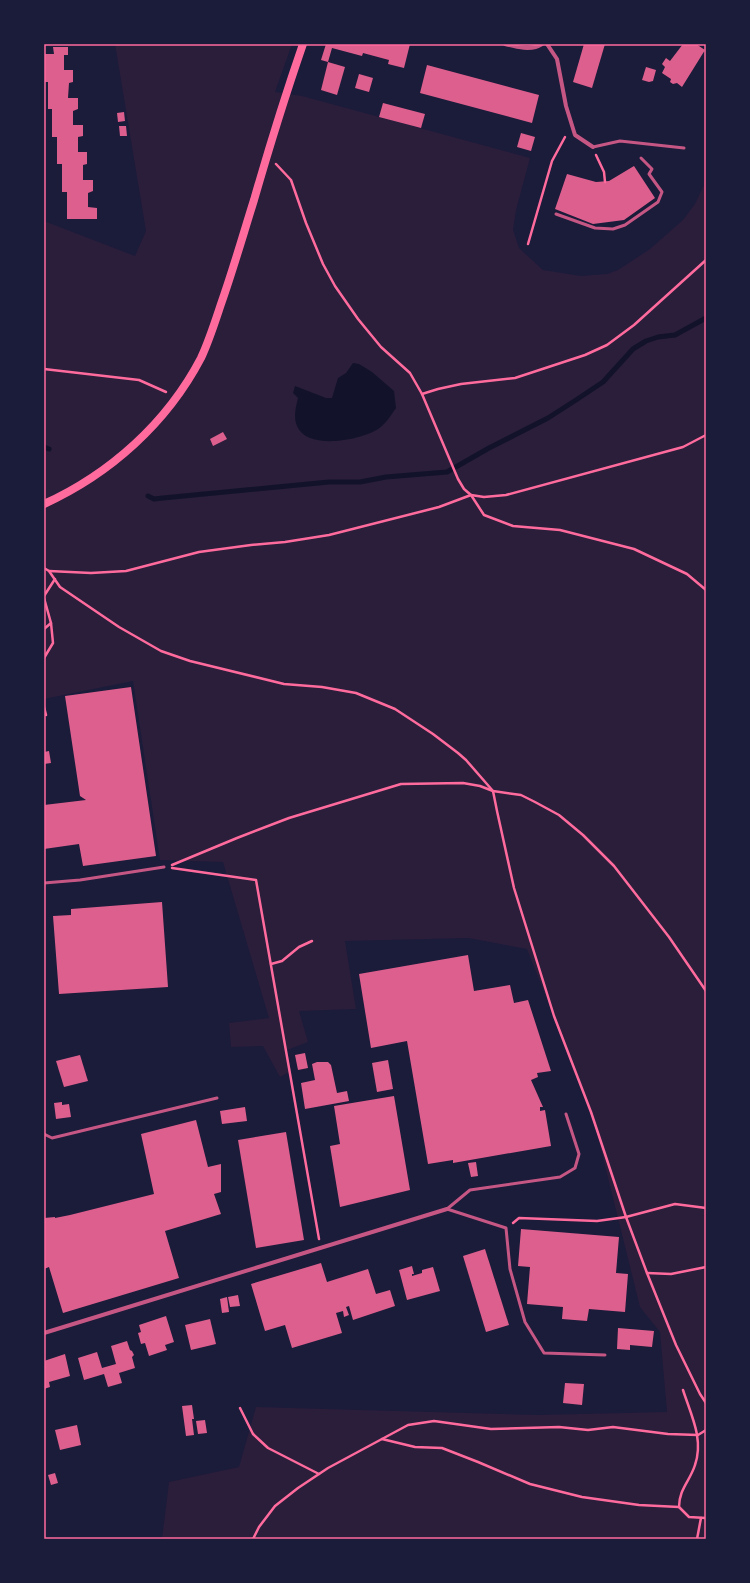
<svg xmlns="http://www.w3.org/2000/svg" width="750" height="1583" viewBox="0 0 750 1583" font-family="'Varela Round',sans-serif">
<rect width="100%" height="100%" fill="#1b1b3a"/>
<!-- green -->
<polygon fill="#2a1e3b" points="115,44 292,44 275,92 302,96 530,158 516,210 513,230 519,248 543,270 581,276 607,274 618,270 650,249 683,220 695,204 704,185 706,178 706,1539 162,1539 169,1482 239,1467 256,1407 538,1415 667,1412 660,1332 640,1307 591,1109 527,949 468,938 345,941 356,1009 299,1011 308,1042 287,1050 289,1072 280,1077 263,1046 231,1047 229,1023 269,1018 223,862 160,860 133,681 44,699 44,221 135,256 146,231"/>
<!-- water -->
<path fill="#12122b" d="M353 363 359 364 372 372 394 391 396 408C391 415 386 424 378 429 361 440 307 451 297 426 293 417 296 406 298 398L293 393 295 386 326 398H332L338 378 346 373Z"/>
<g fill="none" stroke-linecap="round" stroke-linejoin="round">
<!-- stream -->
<g stroke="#12122b" stroke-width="5">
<polyline points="44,447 49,449"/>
<polyline points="148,496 154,499 163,498 329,482 360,482 386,477 447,472 489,448 548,418 576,400 603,382 633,349 646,341 658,337 675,335 706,318"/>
</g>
</g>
<!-- building -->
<g fill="#dd5f8e">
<polygon points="326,44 410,44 404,68 388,64 389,60 363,53 362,56 332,48 328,62 321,60"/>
<polygon points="584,44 605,44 592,88 573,82"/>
<polygon points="683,44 696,44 705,50 682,87 677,83 673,84 670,82 671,79 662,73 665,67 662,64 666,58 670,61"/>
<polygon points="53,47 68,47 68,55 64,55 64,70 73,70 73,82 69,83 68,98 78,98 78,109 73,111 73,125 83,125 83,136 78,137 78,152 87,152 87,164 83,165 83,180 93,180 93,191 88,193 88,207 97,208 97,219 67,219 67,192 62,192 62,164 57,164 57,137 52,137 52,109 48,109 48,82 44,82 44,54 54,54"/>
<polygon points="328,62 345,67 337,95 321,90"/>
<polygon points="427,65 539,95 532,123 420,93"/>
<polygon points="646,67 656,70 653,81 649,82 642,80"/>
<polygon points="359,74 373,78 369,92 355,88"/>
<polygon points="383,103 425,114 421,128 379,117"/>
<polygon points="124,112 125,121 118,122 117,113"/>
<polygon points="119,126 126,126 127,136 120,136"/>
<polygon points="521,133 535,137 531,151 517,147"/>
<polygon points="634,166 655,198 624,220 593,224 555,209 567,174 596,182 609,181"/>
<polygon points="223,432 227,439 213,446 210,439"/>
<polygon points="131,687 156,856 83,866 79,844 44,849 44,805 86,800 80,796 65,696"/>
<polygon points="49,751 51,763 44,764 44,752"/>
<polygon points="162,902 168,987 59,994 53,916 71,915 71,909"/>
<polygon points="468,955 474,991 510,985 514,1003 528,1000 551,1071 537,1073 538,1077 531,1080 543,1107 540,1107 540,1111 545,1110 551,1146 453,1163 453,1160 428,1164 407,1041 371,1048 359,974"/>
<polygon points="305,1053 308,1068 298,1070 295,1055"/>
<polygon points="80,1055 88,1081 64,1087 56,1061"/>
<polygon points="388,1060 393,1089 377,1092 372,1063"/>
<polygon points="317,1062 328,1062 331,1065 337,1093 347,1091 349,1101 305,1109 301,1083 315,1080 312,1064"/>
<polygon points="394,1096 410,1190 340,1207 330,1146 340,1144 334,1106"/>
<polygon points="62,1102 62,1105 69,1104 71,1117 56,1119 54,1103"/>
<polygon points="245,1107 247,1121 222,1124 220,1111"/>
<polygon points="196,1120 208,1167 221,1164 221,1192 214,1194 221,1214 165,1231 179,1278 63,1313 49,1267 44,1269 44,1218 55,1217 55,1218 70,1215 154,1194 141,1134"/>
<polygon points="286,1132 304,1240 256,1248 238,1140"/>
<polygon points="476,1162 478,1176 471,1177 468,1163"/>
<polygon points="521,1229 619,1237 616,1273 628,1274 625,1312 589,1309 587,1321 562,1319 563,1307 527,1304 530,1267 518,1266"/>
<polygon points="485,1249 509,1325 486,1332 463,1256"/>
<polygon points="321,1263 327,1282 368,1269 376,1294 390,1290 395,1306 353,1320 349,1306 346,1307 349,1315 344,1317 343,1311 336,1313 342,1333 292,1348 285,1325 265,1331 251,1284"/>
<polygon points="412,1266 414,1274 412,1274 412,1276 422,1273 422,1270 433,1267 440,1291 407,1300 399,1270"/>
<polygon points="238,1295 240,1306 230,1307 228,1297"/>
<polygon points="227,1297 229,1312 222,1313 220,1299"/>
<polygon points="166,1316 174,1342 165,1345 167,1350 149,1356 145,1343 141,1344 138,1333 141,1332 139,1325"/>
<polygon points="210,1319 216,1344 191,1350 185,1325"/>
<polygon points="618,1328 654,1331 652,1347 630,1345 630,1350 617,1349"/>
<polygon points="127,1341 130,1350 132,1351 134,1355 132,1357 135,1368 119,1373 122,1383 108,1387 104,1374 84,1380 78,1358 97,1352 102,1368 116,1364 111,1346"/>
<polygon points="65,1354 70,1376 49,1382 50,1387 44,1389 44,1361"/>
<polygon points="565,1383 584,1384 582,1405 563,1403"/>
<polygon points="192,1405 194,1419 192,1419 194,1435 186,1436 182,1406"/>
<polygon points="205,1420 207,1433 198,1434 196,1421"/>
<polygon points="77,1425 81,1445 60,1450 55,1430"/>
<polygon points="55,1473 58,1483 51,1485 48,1475"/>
</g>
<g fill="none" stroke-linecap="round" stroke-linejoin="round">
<!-- path -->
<g stroke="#ff6b9d" stroke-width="2.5">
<polyline points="596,155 604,172 605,182"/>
<polyline points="276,164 291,180 306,223 323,264 335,286 358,319 381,347 410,373 422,394 458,479 464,489 471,495 484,515 513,526 560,530 634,549 687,574 706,590"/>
<polyline points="528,244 552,161 565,137"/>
<polyline points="44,369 139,380 166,392"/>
<polyline points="422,394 438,389 461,384 515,378 585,355 607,345 634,325 706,260"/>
<polyline points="44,568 49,571 60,587 119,627 161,651 190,661 284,684 322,687 356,693 395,709 433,734 458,753 466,760 493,791 497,811 514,888 554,1016 591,1112 626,1217 647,1273 676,1345 700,1394 706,1403"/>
<polyline points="49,571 91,573 126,571 199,552 251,545 285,542 329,535 439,507 471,495 484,497 506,495 683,447 706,435"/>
<polyline points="44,596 55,579"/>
<polyline points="44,598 51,623 53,643 44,658"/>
<polyline points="44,629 51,623"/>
<polyline points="44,707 46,715"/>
<polyline points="172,865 237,838 289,818 401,784 463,783 480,786 493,791 521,795 535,802 559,815 583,835 614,866 669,937 706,991"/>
<polyline points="172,868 256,880 319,1239"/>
<polyline points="271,964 282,961 299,947 312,941"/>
<polyline points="513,1223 519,1218 597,1221 626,1217 675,1204 706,1208"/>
<polyline points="647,1273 671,1274 706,1267"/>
<path d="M683 1390C691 1415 704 1439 695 1465 690 1481 679 1489 679 1507L689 1517 706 1518"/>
<polyline points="240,1408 253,1434 268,1448 319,1474"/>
<polyline points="382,1439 415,1447 442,1448 478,1462 530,1484 582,1497 639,1505 679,1507"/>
<polyline points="253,1539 259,1527 275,1506 298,1488 328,1468 408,1425 434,1421 491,1429 559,1427 588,1430 613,1427 668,1434 698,1435 706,1430"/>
<polyline points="697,1539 701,1518"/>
</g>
<!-- service -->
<g stroke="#c65784" stroke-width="3">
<polyline points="593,147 620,141 684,148"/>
<polyline points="556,214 595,228 613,229 625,225 658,202 662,192 649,174 652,169 641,158"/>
<polyline points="44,883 80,880 164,867"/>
<polyline points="44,1134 52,1138 217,1098"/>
<polyline points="447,1209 506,1228 510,1269 525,1322 544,1353 605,1355"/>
<polyline points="447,1209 470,1190 560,1177 575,1168 579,1154 566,1114"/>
</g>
<!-- minor -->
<g stroke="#c65784" stroke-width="4">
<path d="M505 44C516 47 532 51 542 44"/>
<polyline points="547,44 557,59 566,106 575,135 593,147"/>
<polyline points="44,1333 447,1209"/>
</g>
<!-- secondary -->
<path stroke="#ff6b9d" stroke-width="8" d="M44 504C110 474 167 423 201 358 209 341 215 322 221 304 233 270 243 235 254 200 269 148 285 96 303 44"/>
</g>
<!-- border -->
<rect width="750" height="1583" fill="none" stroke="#1b1b3a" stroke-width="90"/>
<rect x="45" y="45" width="660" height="1493" fill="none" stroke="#ff6b9d" stroke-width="1.5"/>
</svg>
